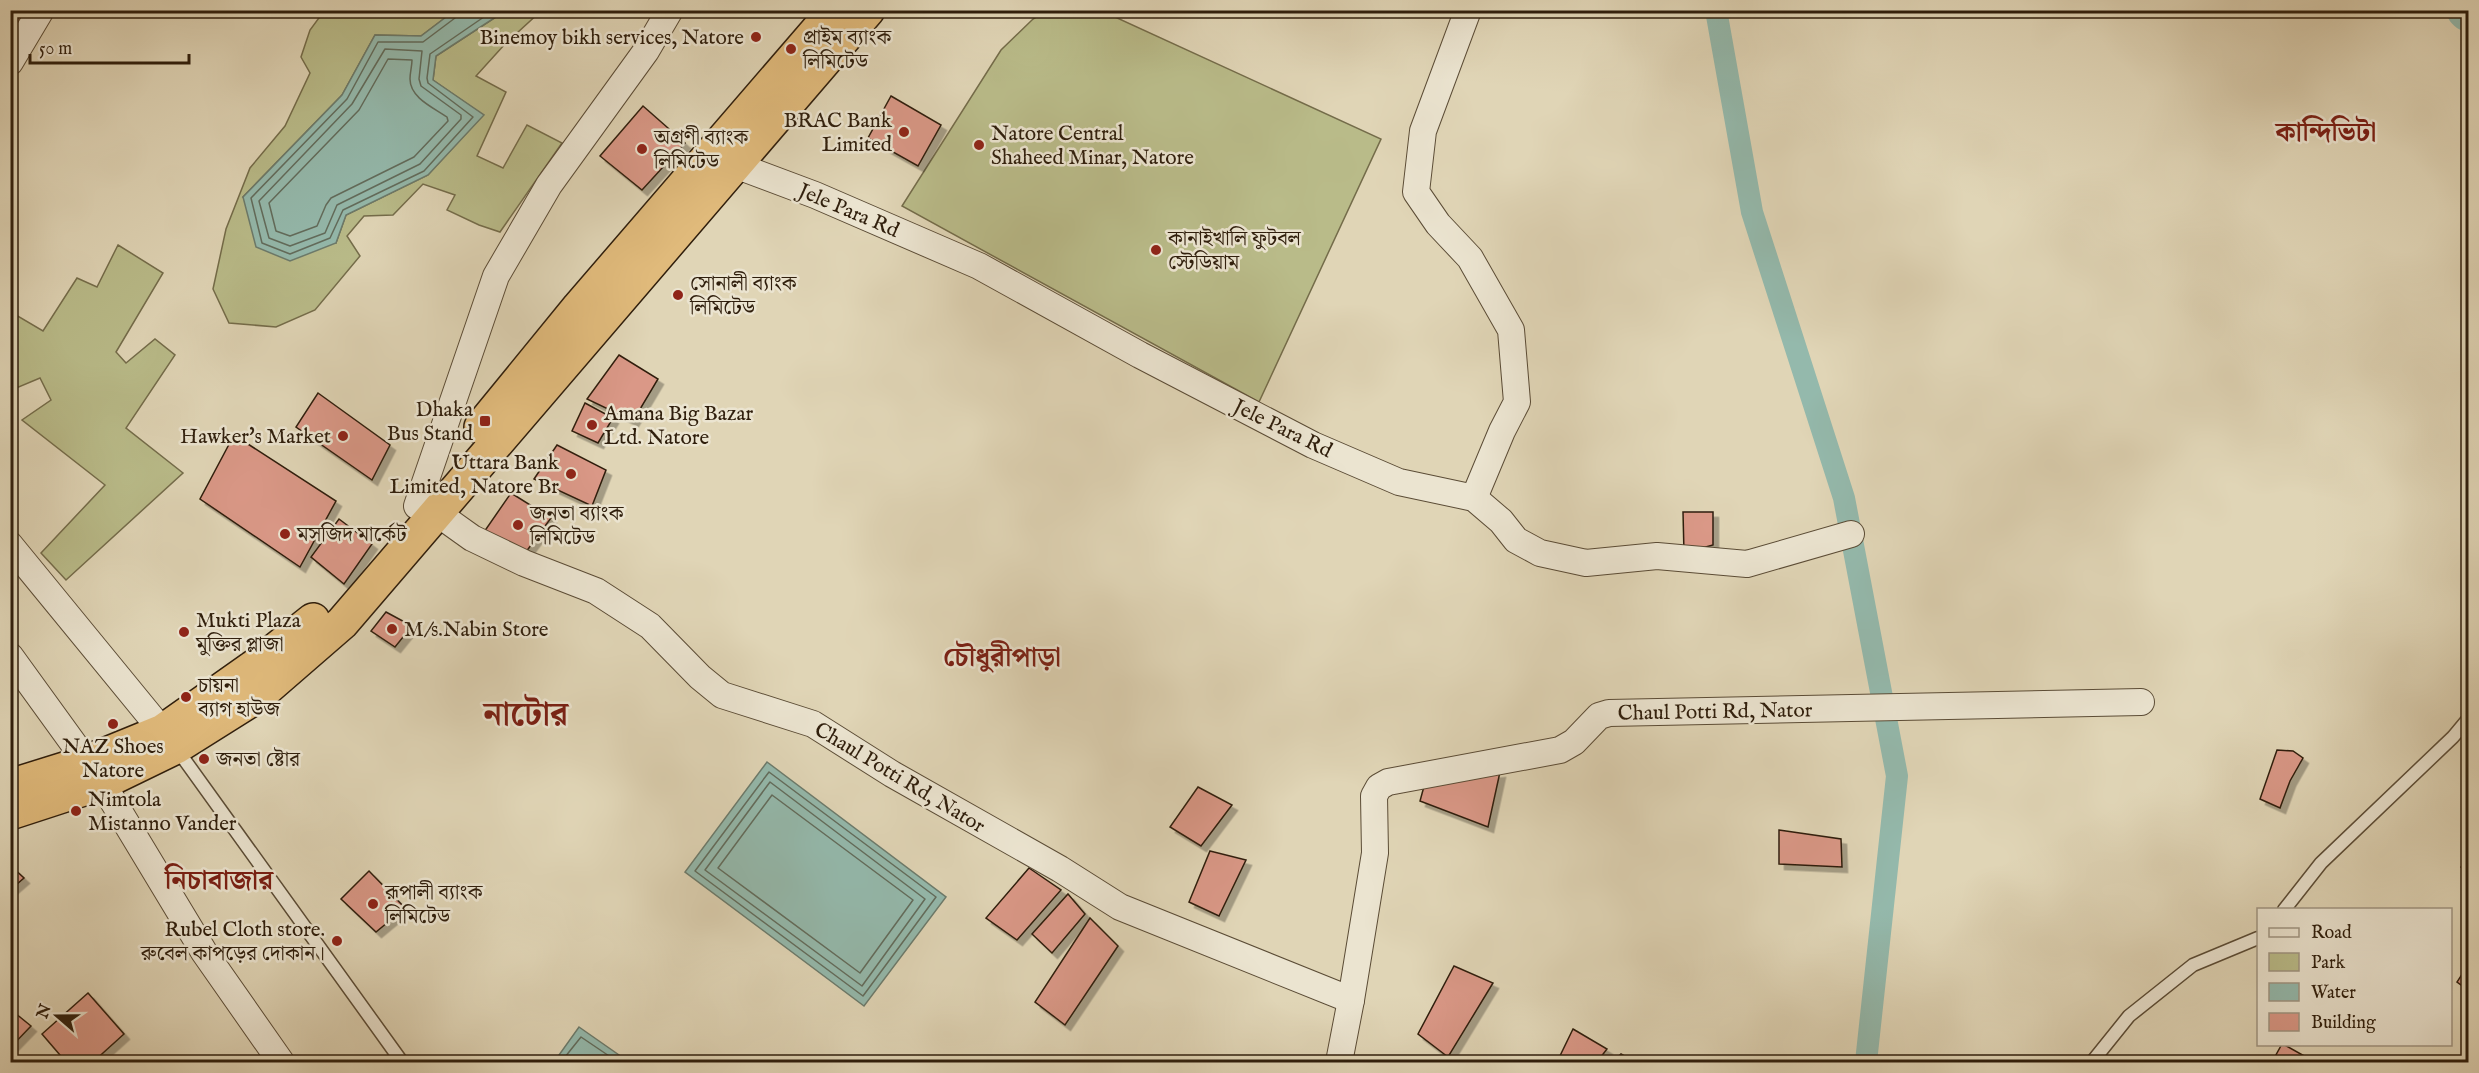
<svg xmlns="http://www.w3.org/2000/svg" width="2479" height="1073" viewBox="0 0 2479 1073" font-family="'IM FELL English','Noto Serif Bengali',serif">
<defs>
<filter id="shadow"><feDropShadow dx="5.5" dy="5.5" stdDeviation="0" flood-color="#0004"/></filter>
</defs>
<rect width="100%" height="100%" fill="#e0d5b6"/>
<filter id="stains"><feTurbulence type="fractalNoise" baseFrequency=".00333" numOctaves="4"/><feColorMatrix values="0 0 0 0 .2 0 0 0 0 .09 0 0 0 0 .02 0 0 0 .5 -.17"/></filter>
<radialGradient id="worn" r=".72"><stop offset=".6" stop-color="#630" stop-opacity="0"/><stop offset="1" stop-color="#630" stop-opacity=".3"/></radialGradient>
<!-- green -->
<g fill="#b9bb89" stroke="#746c4a" stroke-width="1.5">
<polygon points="324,11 454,11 421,36 375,35 342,95 243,197 336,243 346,215 428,175 483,115 433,80 436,56 505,11 541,11 505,44 476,76 506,92 477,156 503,168 527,125 562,143 500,232 479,225 447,210 455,195 423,184 393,215 364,216 347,236 360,256 315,310 276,327 229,323 213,289 226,229 250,168 285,126 310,73 301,57 310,30"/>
<polygon points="1046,11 1102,11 1381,139 1259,402 902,206 1001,50 1033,19"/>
<polygon points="118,245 163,273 116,352 126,363 155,339 175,355 126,428 183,473 66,580 41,553 105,485 22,420 51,400 40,378 14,389 11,387 11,312 43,331 77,278 97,287"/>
</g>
<!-- water -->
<g fill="#94b9ac" stroke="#6c7b6c" stroke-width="1.5">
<polygon points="454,11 505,11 436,56 433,80 484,115 428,175 346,215 336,243 290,261 256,247 243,197 342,95 375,35 421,36"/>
<polygon points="767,762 946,897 864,1006 685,872"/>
<polygon points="579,1027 629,1062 554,1062"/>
</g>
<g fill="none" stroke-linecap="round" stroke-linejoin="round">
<!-- shore -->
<g stroke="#626c5c" stroke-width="1.5">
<polyline points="457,10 455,18 423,42 378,42 347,99 251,198 262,243 290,254 330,238 343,210 424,171 473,117 428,83 427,78 430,54 494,10"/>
<polygon points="385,49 422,51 419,79 421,86 461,115 461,119 420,164 337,205 325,233 290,246 269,238 259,201 352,104"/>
<path d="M388 59 412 60C412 66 410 72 410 79 410 98 434 108 447 117L448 121 414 157 331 198 326 205 317 226 290 236 276 231 269 203 359 110Z"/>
<polygon points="769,772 936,897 863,996 695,871"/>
<polygon points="770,782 925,899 862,986 705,870"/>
<polygon points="772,795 913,900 860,973 718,868"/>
<polyline points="561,1062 581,1037 618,1062"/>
</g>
<!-- canal -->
<polyline stroke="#94b9ac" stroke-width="22" points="1716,10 1752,212 1844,498 1897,776 1866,1062"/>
<!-- river -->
<polyline stroke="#94b9ac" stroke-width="39" points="2466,10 2468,12"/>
</g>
<!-- building -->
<g fill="#da9887" stroke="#2f1e0c" stroke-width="1.5" filter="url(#shadow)">
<polygon points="10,10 31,10 19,31 10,24"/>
<polygon points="891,96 941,125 918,166 868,138"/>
<polygon points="643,106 685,143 642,190 600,156"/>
<polygon points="619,355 658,379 633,421 587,399"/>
<polygon points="318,393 390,445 372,480 296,427"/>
<polygon points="585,403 613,418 598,443 572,431"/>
<polygon points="234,435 336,501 300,567 200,499"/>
<polygon points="557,445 606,470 592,506 534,479"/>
<polygon points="511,493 551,518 523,556 484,532"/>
<polygon points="1683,512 1713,512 1713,545 1684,553"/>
<polygon points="339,519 372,544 344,584 311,557"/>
<polygon points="386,612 412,626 395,647 371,631"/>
<polygon points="2277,750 2293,751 2303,758 2290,781 2280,808 2260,799"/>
<polygon points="1500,772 1488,827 1420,801 1426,779"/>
<polygon points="1198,787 1232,805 1201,846 1170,827"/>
<polygon points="1779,830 1841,839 1842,867 1779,864"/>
<polygon points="1210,851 1246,860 1219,916 1189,902"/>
<polygon points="2468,857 2468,873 2461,867"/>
<polygon points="10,865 24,878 10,890"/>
<polygon points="1029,868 1061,890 1017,940 986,918"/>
<polygon points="369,871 405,908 376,932 341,899"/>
<polygon points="1068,894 1085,914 1052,953 1032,934"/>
<polygon points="1090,918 1118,946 1065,1025 1035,1002"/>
<polygon points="2468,965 2468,990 2457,982"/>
<polygon points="1454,966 1493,983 1448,1057 1418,1034"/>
<polygon points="88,993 124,1034 93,1062 66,1062 42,1034"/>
<polygon points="10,1009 31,1026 10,1048"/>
<polygon points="1573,1029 1607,1049 1597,1062 1557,1062"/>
<polygon points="2282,1044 2283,1044 2315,1062 2272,1062"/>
<polygon points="1621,1054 1635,1062 1613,1062"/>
</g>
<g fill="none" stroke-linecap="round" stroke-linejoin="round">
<!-- lane casing -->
<g stroke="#5b4c36" stroke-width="15">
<g id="lane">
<polyline points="176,748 402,1062"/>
<polyline points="2284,910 2321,863 2453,737 2468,719"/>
<polyline points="2092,1062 2129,1016 2193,965 2258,938"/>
</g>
</g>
<!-- street casing -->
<g stroke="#5b4c36" stroke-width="28">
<g id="street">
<polyline points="1468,10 1423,131 1416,192 1438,224 1470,258 1511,330 1517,402 1502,431 1474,498"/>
<polyline points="10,62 41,10"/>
<polyline points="735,165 815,195 979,266 1140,355 1313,445 1399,482 1474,498 1501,521 1516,540 1540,553 1586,563 1657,556 1747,564 1851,534"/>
<polyline points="417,506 496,276 549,185 646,51 670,10"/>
<polyline points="437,513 472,538 524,563 596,591 650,626 700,677 722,695 813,724 892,774 1060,869 1120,907 1351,1000 1375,853 1374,796 1379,787 1388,782 1560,750 1574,742 1599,716 1609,713 2141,702"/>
<polyline points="10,545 173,744"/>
<polyline points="10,656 102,783 204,952 281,1062"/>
<polyline points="1339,1062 1351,1000"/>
</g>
</g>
<!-- highway casing -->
<g stroke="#2f1e0c" stroke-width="36">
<g id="highway">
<polyline points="481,427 579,307 835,10"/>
<polyline points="10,786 87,762 163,731 255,666 313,620"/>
<polyline points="10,813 102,783 176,747 259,695 342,623 868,10"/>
</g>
</g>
<!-- lane -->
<use href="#lane" stroke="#ebe4d0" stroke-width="12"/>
<!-- street -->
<use href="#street" stroke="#ebe4d0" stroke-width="26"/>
<!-- highway -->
<use href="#highway" stroke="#e0ba7b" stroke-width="33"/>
</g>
<!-- markers -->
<g fill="#8f2418" stroke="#ebe4d0" stroke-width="2">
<circle cx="756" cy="37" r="6"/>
<circle cx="791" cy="49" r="6"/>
<circle cx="904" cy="132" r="6"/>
<circle cx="979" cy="145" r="6"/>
<circle cx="642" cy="149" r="6"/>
<circle cx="1156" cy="250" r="6"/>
<circle cx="678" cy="295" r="6"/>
<rect x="479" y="415" width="12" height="12" rx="3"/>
<circle cx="592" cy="425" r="6"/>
<circle cx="343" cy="436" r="6"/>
<circle cx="571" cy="474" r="6"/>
<circle cx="518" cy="525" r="6"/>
<circle cx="285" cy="534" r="6"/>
<circle cx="392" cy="629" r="6"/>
<circle cx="184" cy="632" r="6"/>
<circle cx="186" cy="697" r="6"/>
<circle cx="113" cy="724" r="6"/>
<circle cx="204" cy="759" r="6"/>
<circle cx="76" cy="811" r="6"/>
<circle cx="373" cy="904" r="6"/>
<circle cx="337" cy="941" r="6"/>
</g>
<g text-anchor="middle" stroke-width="5" stroke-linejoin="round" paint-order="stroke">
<!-- poi labels -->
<g font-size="21" fill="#2f1e0c" stroke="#ebe4d0" text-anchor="start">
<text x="744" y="44" text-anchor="end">Binemoy bikh services, Natore</text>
<text x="803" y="44">প্রাইম ব্যাংক<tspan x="803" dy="24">লিমিটেড</tspan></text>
<text x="892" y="127" text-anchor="end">BRAC Bank<tspan x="892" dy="24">Limited</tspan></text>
<text x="991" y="140">Natore Central<tspan x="991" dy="24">Shaheed Minar, Natore</tspan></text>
<text x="654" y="144">অগ্রণী ব্যাংক<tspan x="654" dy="24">লিমিটেড</tspan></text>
<text x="1168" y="245">কানাইখালি ফুটবল<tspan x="1168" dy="24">স্টেডিয়াম</tspan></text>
<text x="690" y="290">সোনালী ব্যাংক<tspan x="690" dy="24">লিমিটেড</tspan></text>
<text x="473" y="416" text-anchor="end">Dhaka<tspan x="473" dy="24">Bus Stand</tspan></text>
<text x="604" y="420">Amana Big Bazar<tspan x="604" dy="24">Ltd. Natore</tspan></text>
<text x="331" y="443" text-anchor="end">Hawker's Market</text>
<text x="559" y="469" text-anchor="end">Uttara Bank<tspan x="559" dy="24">Limited, Natore Br</tspan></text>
<text x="530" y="520">জনতা ব্যাংক<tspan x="530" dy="24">লিমিটেড</tspan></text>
<text x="297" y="541">মসজিদ মার্কেট</text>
<text x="196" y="627">Mukti Plaza<tspan x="196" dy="24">মুক্তির প্লাজা</tspan></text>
<text x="404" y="636">M/s.Nabin Store</text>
<text x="198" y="692">চায়না<tspan x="198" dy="24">ব্যাগ হাউজ</tspan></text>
<text x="113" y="753" text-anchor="middle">NAZ Shoes<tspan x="113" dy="24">Natore</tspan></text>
<text x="216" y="766">জনতা ষ্টোর</text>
<text x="88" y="806">Nimtola<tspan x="88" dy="24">Mistanno Vander</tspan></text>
<text x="385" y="899">রূপালী ব্যাংক<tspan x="385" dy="24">লিমিটেড</tspan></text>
<text x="325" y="936" text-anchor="end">Rubel Cloth store.<tspan x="325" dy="24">রুবেল কাপড়ের দোকান।</tspan></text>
</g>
<!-- street labels -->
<g font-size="21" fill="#2f1e0c" stroke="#ebe4d0">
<text transform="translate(849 210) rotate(23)" y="7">Jele Para Rd</text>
<text transform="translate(1283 428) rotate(26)" y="7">Jele Para Rd</text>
<text transform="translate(1715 711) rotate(-1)" y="7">Chaul Potti Rd, Nator</text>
<text transform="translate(900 777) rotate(31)" y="7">Chaul Potti Rd, Nator</text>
</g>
<!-- district labels -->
<g font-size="27" font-weight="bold" fill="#7a1f14" stroke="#ebe4d0">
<text x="2326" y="141">কান্দিভিটা</text>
<text x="1002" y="666">চৌধুরীপাড়া</text>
<text x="219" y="889">নিচাবাজার</text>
</g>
<!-- town labels -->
<g font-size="33" font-weight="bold" fill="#7a1f14" stroke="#ebe4d0">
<text x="526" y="725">নাটোর</text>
</g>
</g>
<!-- margin -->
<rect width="2479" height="1073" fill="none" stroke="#e0d5b6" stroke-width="36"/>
<rect x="12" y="12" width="2455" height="1049" fill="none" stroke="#2f1e0c" stroke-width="3"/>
<rect x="18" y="18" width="2443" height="1037" fill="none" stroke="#2f1e0c" stroke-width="1.5"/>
<!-- legend -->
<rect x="2257" y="908" width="195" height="138" fill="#ebe4d0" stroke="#a09582" stroke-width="1.5"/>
<rect x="2269" y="928" width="30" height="9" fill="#ebe4d0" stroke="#a09582" stroke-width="1.5"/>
<text x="2311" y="938" font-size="18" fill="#2f1e0c">Road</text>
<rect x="2269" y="953" width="30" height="18" fill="#b9bb89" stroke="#a09582" stroke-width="1.5"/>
<text x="2311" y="968" font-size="18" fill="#2f1e0c">Park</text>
<rect x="2269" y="983" width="30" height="18" fill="#94b9ac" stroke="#a09582" stroke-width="1.5"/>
<text x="2311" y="998" font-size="18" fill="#2f1e0c">Water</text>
<rect x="2269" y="1013" width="30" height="18" fill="#da9887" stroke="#a09582" stroke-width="1.5"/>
<text x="2311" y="1028" font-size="18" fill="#2f1e0c">Building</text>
<!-- north arrow -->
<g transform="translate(57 1016) rotate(290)" stroke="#ebe4d0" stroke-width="4.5" paint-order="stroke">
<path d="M0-4.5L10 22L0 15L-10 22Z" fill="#2f1e0c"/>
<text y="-9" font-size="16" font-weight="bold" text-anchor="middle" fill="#2f1e0c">N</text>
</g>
<!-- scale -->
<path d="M30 54v9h159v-9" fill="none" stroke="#2f1e0c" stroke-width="3"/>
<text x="39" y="54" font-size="18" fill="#2f1e0c" stroke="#ebe4d0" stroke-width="4.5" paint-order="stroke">50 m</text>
<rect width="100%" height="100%" filter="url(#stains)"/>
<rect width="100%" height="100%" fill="url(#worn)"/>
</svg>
